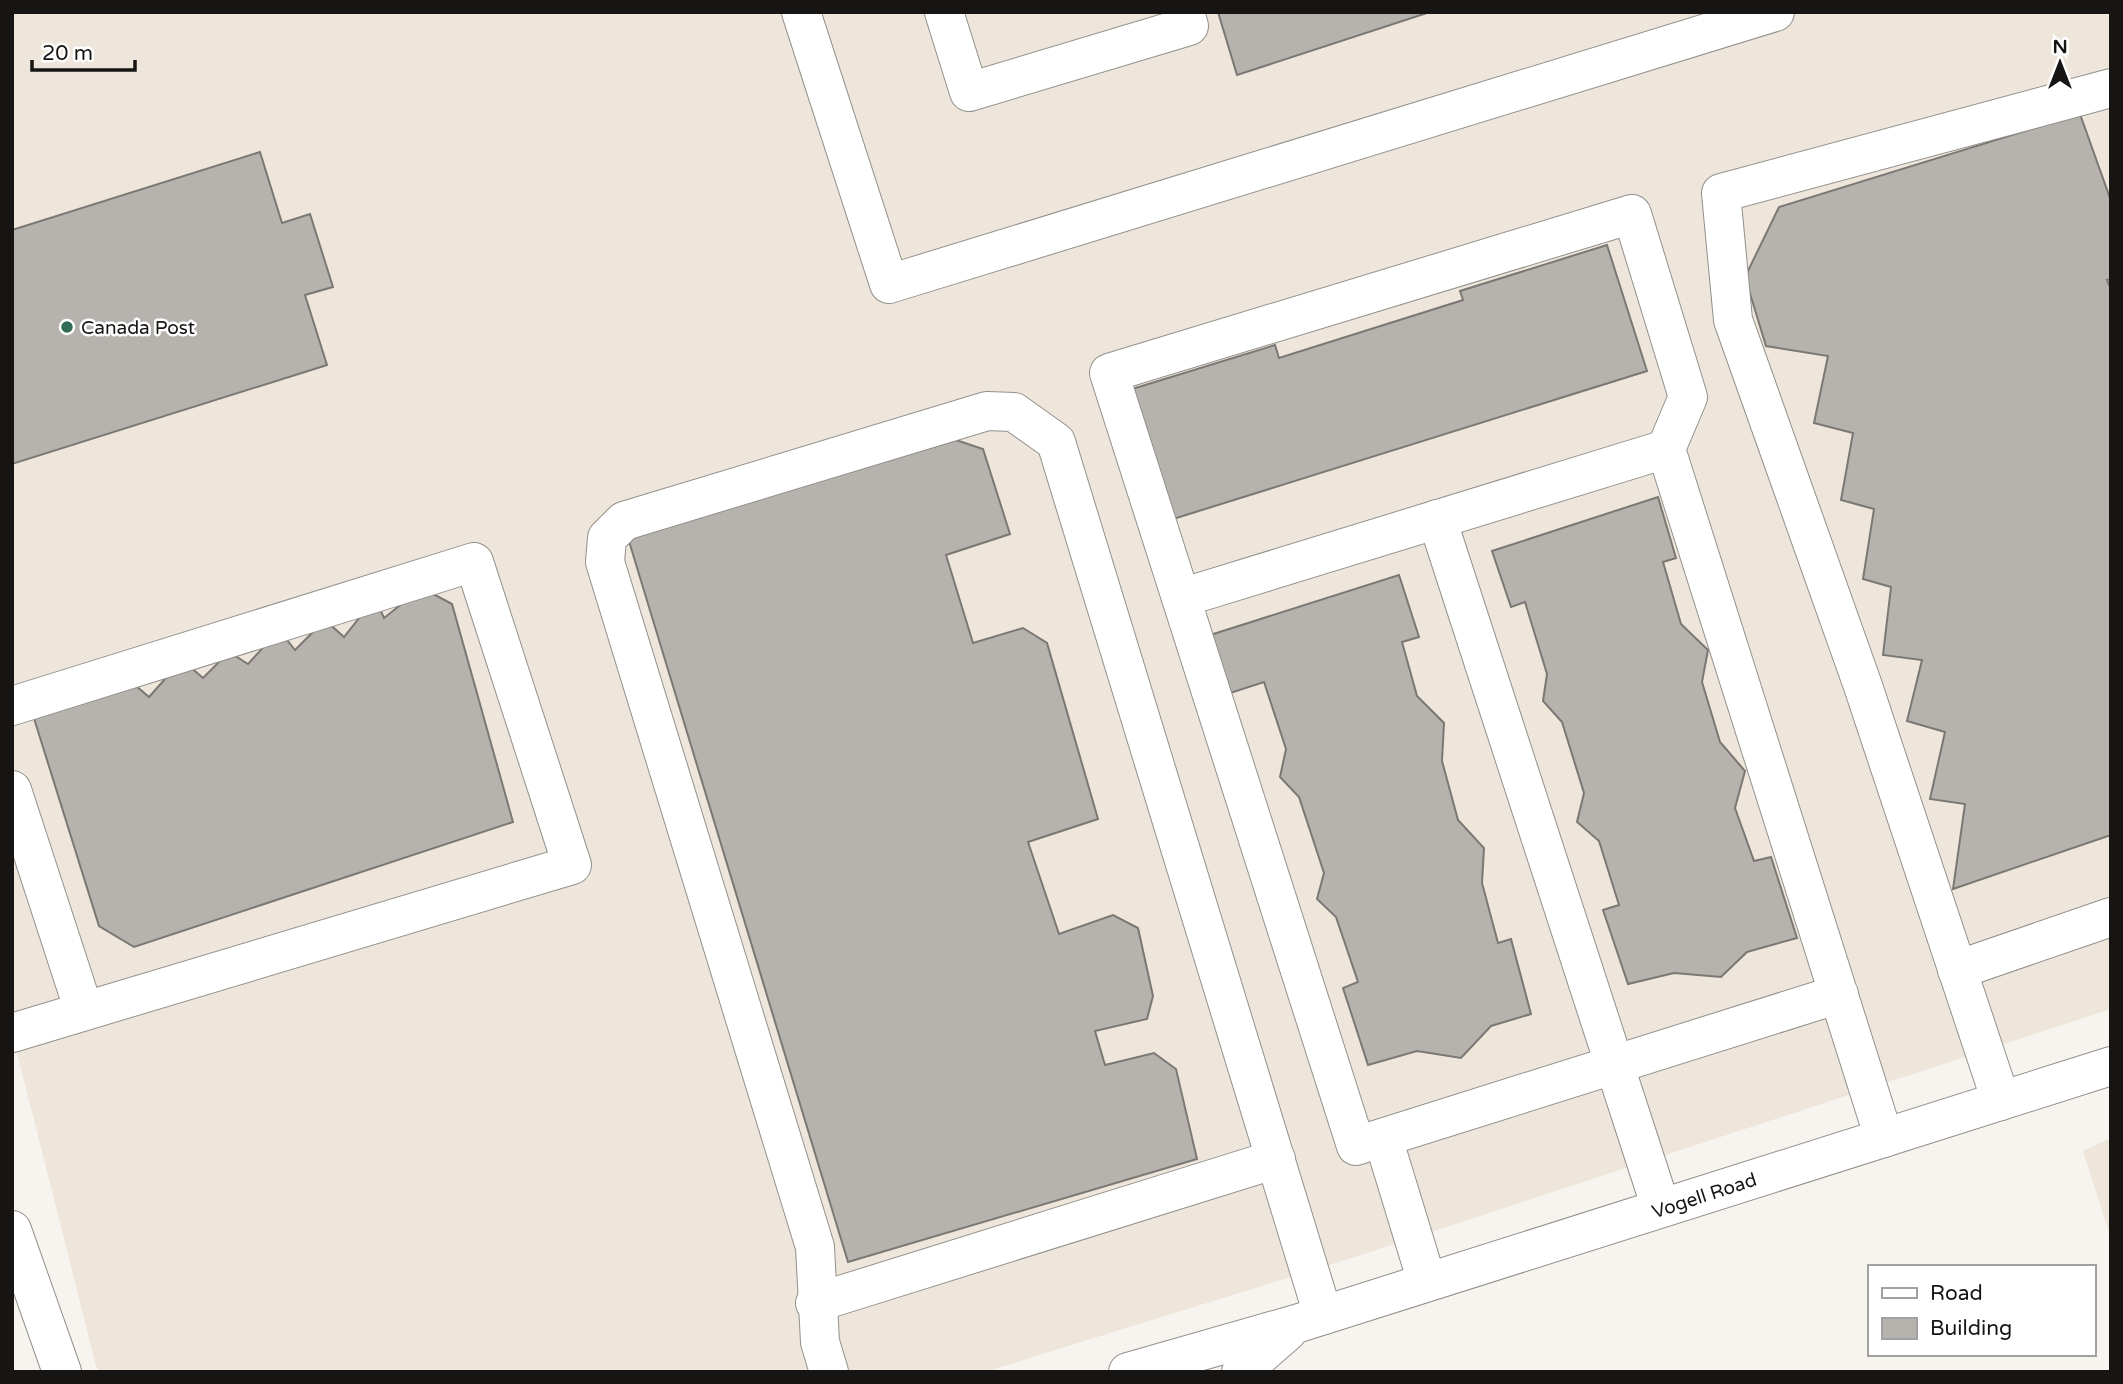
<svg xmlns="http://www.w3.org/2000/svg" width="2123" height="1384" viewBox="0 0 2123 1384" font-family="'Varela Round',sans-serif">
<rect width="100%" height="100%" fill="#f7f3ef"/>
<!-- built -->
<g fill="#eee6db">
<polygon points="12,12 2111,12 2111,1009 1352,1258 985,1372 100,1372 96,1366 12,1033"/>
<polygon points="2111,1138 2111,1239 2083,1151"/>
</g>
<!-- building -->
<g fill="#b6b3af" stroke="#7b7874" stroke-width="2">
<polygon points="1218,12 1430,12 1237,75"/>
<polygon points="2080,114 2111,201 2111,279 2107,280 2111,290 2111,835 1953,889 1965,804 1930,799 1945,732 1907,721 1922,660 1883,655 1891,587 1863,579 1874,509 1841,500 1853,433 1814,423 1828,356 1766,346 1745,277 1779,207"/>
<polygon points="260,152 282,223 310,214 333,287 305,295 327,365 12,464 12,230"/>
<polygon points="1607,245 1647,371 1170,520 1129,390 1275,345 1279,358 1463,300 1460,291"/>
<polygon points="956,440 983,449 1010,534 946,555 973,643 1023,628 1047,643 1098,819 1028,842 1059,934 1113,915 1138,928 1153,996 1147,1019 1095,1031 1105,1065 1154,1053 1176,1069 1197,1159 848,1262 628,538"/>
<polygon points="1658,497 1676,558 1663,562 1681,624 1708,650 1702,682 1720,742 1745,771 1735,808 1754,861 1771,857 1797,938 1747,952 1721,977 1674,973 1628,984 1603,910 1619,905 1599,841 1577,822 1584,793 1562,722 1543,701 1547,674 1525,602 1511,607 1492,551"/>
<polygon points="1399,575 1419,637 1402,642 1417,696 1444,723 1442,761 1458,820 1484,848 1482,883 1498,943 1511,939 1531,1014 1491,1026 1461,1058 1417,1051 1368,1065 1343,988 1358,982 1336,917 1317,899 1324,873 1299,797 1280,777 1286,749 1264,682 1221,696 1201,638"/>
<polygon points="422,588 452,604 513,822 134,947 99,926 32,712 129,680 149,697 182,660 203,678 229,652 248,664 279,630 295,650 325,620 344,637 375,598 384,618"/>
</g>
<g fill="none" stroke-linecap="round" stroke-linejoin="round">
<!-- minor casing -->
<g stroke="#93908c" stroke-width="40">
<g id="minor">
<polyline points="801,12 889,284 1775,12"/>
<polyline points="944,12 969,92 1189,26 1185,12"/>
<polyline points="1437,519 1661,1208"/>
<polyline points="1181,598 1109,373 1632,214 1688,397 1666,449"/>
<polyline points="12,706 474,562 572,865 12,1033"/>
<polyline points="12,790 84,1011"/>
<polyline points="1957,970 2111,917"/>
<polyline points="1839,994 1356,1146 1181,598 1666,449 1884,1138"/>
<polyline points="2001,1101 1863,686 1733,320 1721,193 2111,88"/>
<polyline points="1383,1138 1427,1282"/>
<polyline points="12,1230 62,1372"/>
<polyline points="815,1303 1276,1159"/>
<polyline points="829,1372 820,1342 815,1247 605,562 607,538 624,521 987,411 1014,412 1056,442 1323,1315"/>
<polyline points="1128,1372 1296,1324 2111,1066"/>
<polyline points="1241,1372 1287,1332"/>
</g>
</g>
<!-- minor -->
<use href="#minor" stroke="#fff" stroke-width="38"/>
</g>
<!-- markers -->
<circle fill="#316c56" stroke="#fff" stroke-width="2.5" cx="67" cy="327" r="7"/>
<g text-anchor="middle" stroke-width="5" stroke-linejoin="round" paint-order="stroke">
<!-- poi labels -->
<g font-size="19" fill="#171514" stroke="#fff" text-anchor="start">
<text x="81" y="334">Canada Post</text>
</g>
<!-- street labels -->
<g font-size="19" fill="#171514" stroke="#fff">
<text transform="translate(1704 1195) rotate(-18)" y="7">Vogell Road</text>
</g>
</g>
<!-- border -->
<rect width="2123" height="1384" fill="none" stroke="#171514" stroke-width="28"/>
<!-- legend -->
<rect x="1868" y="1265" width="228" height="91" fill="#ffffff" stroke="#a2a1a1" stroke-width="2"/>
<rect x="1882" y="1288" width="35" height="10" fill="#ffffff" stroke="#a2a1a1" stroke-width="2"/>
<text x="1930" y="1300" font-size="21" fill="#171514">Road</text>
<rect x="1882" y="1318" width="35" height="21" fill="#b6b3af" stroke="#a2a1a1" stroke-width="2"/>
<text x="1930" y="1335" font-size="21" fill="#171514">Building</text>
<!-- north arrow -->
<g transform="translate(2060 63)" stroke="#ffffff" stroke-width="5" paint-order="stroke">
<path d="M0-5L12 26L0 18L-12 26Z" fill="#171514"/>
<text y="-10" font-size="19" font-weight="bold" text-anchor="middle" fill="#171514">N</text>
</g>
<!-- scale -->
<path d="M32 60v10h103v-10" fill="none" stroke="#171514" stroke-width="3.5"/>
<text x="42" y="60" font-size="21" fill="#171514" stroke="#ffffff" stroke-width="5" paint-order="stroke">20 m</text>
</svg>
